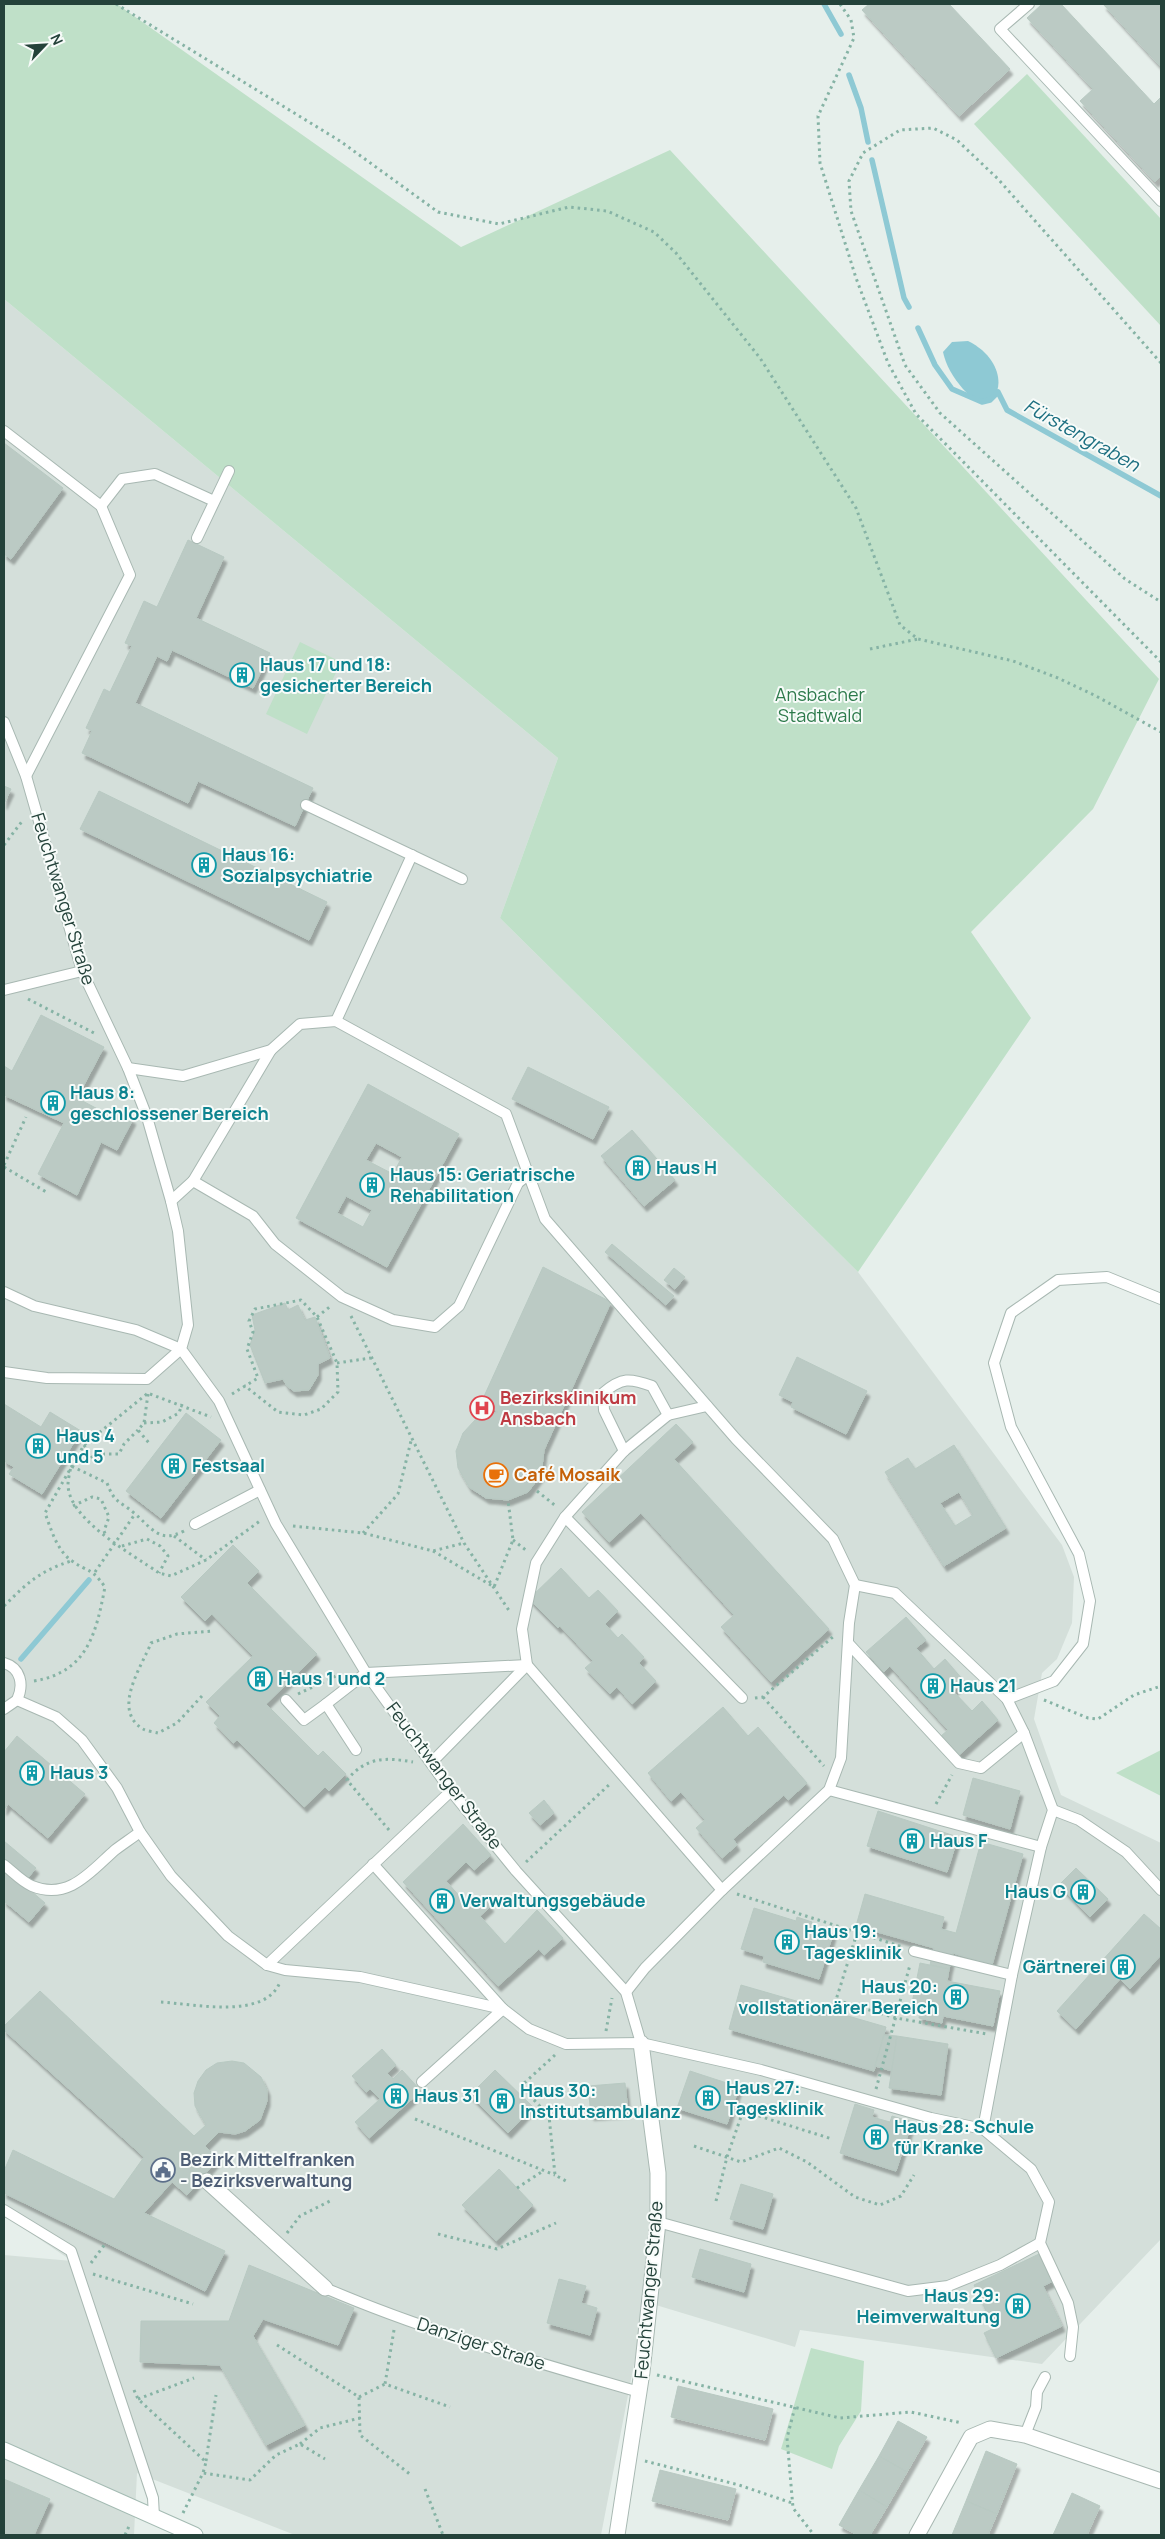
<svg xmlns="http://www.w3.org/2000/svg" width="1165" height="2539" viewBox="0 0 1165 2539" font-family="Manrope,sans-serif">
<defs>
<filter id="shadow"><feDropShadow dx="3" dy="5.5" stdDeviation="1" flood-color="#0004"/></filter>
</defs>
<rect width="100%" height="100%" fill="#e6efeb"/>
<!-- built -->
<polygon fill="#d4dfda" points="4,299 558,758 500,918 858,1272 1062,1545 1074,1577 1072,1623 1057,1659 1042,1673 1034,1719 1061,1795 1161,1843 1161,2239 1042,2364 800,2330 795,2347 646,2302 601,2535 295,2535 137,2473 134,2535 4,2535 4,2255 72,2261 4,2215"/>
<!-- green -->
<g fill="#bfe0c8">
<polygon points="4,4 117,4 461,247 670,150 1159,679 1093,809 971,932 1031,1018 858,1272 500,918 558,758 4,299"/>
<polygon points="1027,74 1161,219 1161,326 974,124"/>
<polygon points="300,642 341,662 307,734 266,714"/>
<polygon points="1161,1750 1161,1796 1116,1773"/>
<polygon points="811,2348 864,2361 861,2411 839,2446 832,2469 781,2449"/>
</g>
<!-- water -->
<path fill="#8ec9d4" d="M968 341C1019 366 998 427 963 389 953 377 946 366 943 352L952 342Z"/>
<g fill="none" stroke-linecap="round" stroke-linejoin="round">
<!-- stream -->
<g stroke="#8ec9d4" stroke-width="5.5">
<polyline points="824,4 841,34"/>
<polyline points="849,75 861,108 868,142"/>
<polyline points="872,160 904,298 909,307"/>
<polyline points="918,328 935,365 952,389 982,402 990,400 998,392 1007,410 1161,496"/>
<polyline points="21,1659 89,1580"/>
</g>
</g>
<!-- building -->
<g fill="#bbcac4" stroke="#b8c9c2" fill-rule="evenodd" filter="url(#shadow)">
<polygon points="869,4 949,4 1010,69 959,116 862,10"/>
<polygon points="1042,4 1061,4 1154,104 1161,97 1161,176 1155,182 1080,101 1093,89 1027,18"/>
<polygon points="1103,4 1161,4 1161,67"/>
<polygon points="4,443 63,488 11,559 4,554 4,486 6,483 4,481"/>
<polygon points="188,540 224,557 196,618 270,653 253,688 172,650 167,661 157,656 135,703 313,788 295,826 198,781 188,803 82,753 92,731 86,728 104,689 110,692 132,646 125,643 144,601 157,607"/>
<polygon points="4,786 11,789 4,804"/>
<polygon points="99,791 327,902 309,940 80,829"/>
<polygon points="41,1015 104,1047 77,1098 109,1115 113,1108 133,1119 117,1150 101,1142 77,1195 38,1174 64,1123 4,1095 4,1066 12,1071"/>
<polygon points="528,1067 609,1107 593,1139 512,1099"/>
<path d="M368 1084 459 1134 387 1267 296 1218ZM376 1143 402 1157 393 1174 366 1160ZM346 1196 372 1210 363 1227 337 1213Z"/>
<polygon points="632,1130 675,1180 644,1206 601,1156"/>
<polygon points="612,1244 674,1296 666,1305 605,1252"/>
<polygon points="543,1267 611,1302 544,1450 541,1475 528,1492 508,1500 486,1498 469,1487 458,1468 456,1451 463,1433 475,1420 498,1412 481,1403"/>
<polygon points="674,1268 685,1277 675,1289 664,1280"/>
<polygon points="285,1303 288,1310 298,1305 305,1320 315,1317 330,1358 318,1364 318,1375 309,1390 294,1391 287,1386 283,1379 265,1383 250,1345 255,1330 252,1315"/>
<polygon points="797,1357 867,1391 846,1434 791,1407 793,1402 779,1395"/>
<polygon points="4,1404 41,1427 50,1412 81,1431 42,1494 9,1474 14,1467 4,1461"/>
<polygon points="186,1413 221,1440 161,1518 126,1491"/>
<polygon points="676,1424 693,1442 674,1459 829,1629 771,1682 721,1627 734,1615 641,1513 609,1542 582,1512"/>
<path d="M954 1445 1006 1528 944 1566 885 1472 908 1458 915 1469ZM959 1492 973 1515 955 1526 940 1503Z"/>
<polygon points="233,1545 259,1571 247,1583 317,1654 266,1704 318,1756 323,1751 346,1774 329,1791 325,1787 304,1807 237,1740 233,1743 214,1723 220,1716 206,1702 253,1656 212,1614 205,1621 181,1597"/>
<polygon points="561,1568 589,1598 598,1590 618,1611 605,1624 618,1638 622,1634 644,1657 639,1663 656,1681 632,1704 617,1687 610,1694 585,1668 593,1661 560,1626 558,1628 529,1599"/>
<polygon points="906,1617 926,1640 916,1648 934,1669 945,1659 964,1681 953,1691 972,1711 982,1701 998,1720 959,1755 941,1736 948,1730 890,1666 884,1672 866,1652"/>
<polygon points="723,1707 748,1736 758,1727 807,1783 788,1800 784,1795 733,1839 737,1845 722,1858 696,1828 705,1820 681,1792 671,1801 648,1773"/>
<polygon points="17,1736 85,1794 48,1838 8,1804 4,1810 4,1752"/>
<polygon points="973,1778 1020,1791 1010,1829 963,1815"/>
<polygon points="544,1800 554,1813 540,1825 529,1813"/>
<polygon points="878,1811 958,1837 947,1872 867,1846"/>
<polygon points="463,1824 491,1855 474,1870 466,1862 446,1881 470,1908 482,1897 491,1906 480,1916 505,1944 537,1910 563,1938 544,1955 539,1949 498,1986 403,1882"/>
<polygon points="4,1841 36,1868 23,1884 45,1903 29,1922 4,1901"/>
<polygon points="981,1842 1023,1854 992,1965 953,1953 949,1969 930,1965 934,1948 856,1926 865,1894 944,1917 941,1929 956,1933"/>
<polygon points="1076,1868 1108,1899 1090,1917 1059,1885"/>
<polygon points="754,1908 796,1921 797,1917 812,1922 811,1928 833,1934 819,1979 763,1962 764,1956 741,1949"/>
<polygon points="1144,1914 1161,1929 1161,1955 1130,1989 1120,1979 1076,2029 1057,2011"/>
<polygon points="920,1963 949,1969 947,1981 1000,1991 993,2026 943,2016 942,2023 919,2018 921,2005 912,2003"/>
<polygon points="741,1985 886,2027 874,2071 729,2029"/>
<polygon points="40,1991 194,2136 206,2125 195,2106 194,2093 198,2081 206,2070 217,2063 232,2061 244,2063 261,2077 267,2090 267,2101 260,2120 245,2131 235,2134 219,2132 205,2146 218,2159 187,2195 172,2182 144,2213 225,2251 205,2291 4,2193 4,2171 13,2150 114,2199 144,2157 4,2030 4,2026"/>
<polygon points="884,2035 897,2036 892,2071 875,2066"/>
<polygon points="897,2036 948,2044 941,2095 889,2088"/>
<polygon points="382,2049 396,2065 387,2073 393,2079 402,2070 421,2091 369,2138 355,2122 380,2099 370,2089 366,2092 352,2076"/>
<polygon points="495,2070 533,2107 508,2133 470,2095"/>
<polygon points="690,2071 739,2087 727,2124 677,2108"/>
<polygon points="625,2083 628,2112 591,2115 588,2086"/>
<polygon points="855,2104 874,2110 872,2117 890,2122 892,2116 912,2122 896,2171 840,2153"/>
<polygon points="499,2169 533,2205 496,2241 462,2205"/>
<polygon points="741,2184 773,2194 763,2229 730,2219"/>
<polygon points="700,2249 751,2264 744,2292 692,2277"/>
<polygon points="1039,2254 1053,2281 1043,2286 1062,2326 996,2358 984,2333 994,2328 974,2285"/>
<polygon points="249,2265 354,2308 338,2345 263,2319 253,2336 305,2425 266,2445 220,2365 140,2362 141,2321 229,2321"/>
<polygon points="559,2279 586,2286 581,2303 597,2308 590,2335 547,2323"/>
<polygon points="678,2386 773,2409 765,2440 671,2417"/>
<polygon points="898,2421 927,2437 907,2472 879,2456"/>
<polygon points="986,2451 1017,2464 997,2514 966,2501"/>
<polygon points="879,2456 907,2472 887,2507 859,2490"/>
<polygon points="660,2470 736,2489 728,2520 652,2501"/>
<polygon points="4,2479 50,2499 34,2535 4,2535"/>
<polygon points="859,2490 887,2507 870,2535 857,2535 839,2525"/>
<polygon points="1072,2493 1100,2506 1087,2535 1053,2535"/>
<polygon points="966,2501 997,2514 988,2535 952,2535"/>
</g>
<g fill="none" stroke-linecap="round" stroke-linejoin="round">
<!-- lane casing -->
<g stroke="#a8b8b2" stroke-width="12">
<g id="lane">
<polyline points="1029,4 1000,29 1161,201"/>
<polyline points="4,431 101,506 130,575 26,776"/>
<polyline points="101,506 122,479 155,474 214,501"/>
<polyline points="197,538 229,471"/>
<polyline points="4,722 26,776 82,971 128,1068 147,1117 171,1201 178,1231 188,1325 181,1349 219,1401 276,1524 366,1673 451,1791 516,1871 626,1992 641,2043"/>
<polyline points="306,805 462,879"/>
<polyline points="4,990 82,971"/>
<polyline points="336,1021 412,855"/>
<polyline points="128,1068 183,1076 271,1050 300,1024 336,1021 506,1114 545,1219 736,1439 833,1539 855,1585 849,1623 841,1758 829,1790 722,1890 645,1968 626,1992"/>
<polyline points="193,1181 271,1050"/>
<polyline points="171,1201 193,1181 253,1216 275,1244 342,1297 393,1320 435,1327 459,1306 518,1183 529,1174"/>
<polyline points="4,1292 34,1306 136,1330 181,1349 147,1379 47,1378 4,1372"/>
<polyline points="707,1406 668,1415 624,1451 565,1517 536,1563 522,1629 527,1665 722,1890"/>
<path d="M624 1451 604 1410 603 1393C622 1377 630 1378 652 1386L668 1415"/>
<polyline points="565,1517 742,1698"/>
<polyline points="195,1524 260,1490"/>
<polyline points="848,1643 959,1763 981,1768 1024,1733 1007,1699 895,1593 855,1585"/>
<path d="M4 1663C21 1668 24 1685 17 1700L4 1709"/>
<polyline points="1007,1699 1054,1681 1083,1644 1090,1601 1079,1554 1011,1427 994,1363 1011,1313 1058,1280 1107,1277 1161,1299"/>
<polyline points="17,1700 56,1717 82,1740 117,1788 140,1832 171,1876 228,1936 267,1965 285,1970 360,1977 503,2009 529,2029 566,2044 641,2043 761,2070 931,2118 983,2129 1031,2169 1049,2202 1040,2243 1068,2303 1073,2327 1070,2356"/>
<polyline points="286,1700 304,1720 326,1704"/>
<polyline points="356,1750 326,1704 366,1673 527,1665"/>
<polyline points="431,1763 527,1665"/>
<polyline points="829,1790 1041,1847"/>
<polyline points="1053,1810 1079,1820 1126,1852 1161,1890"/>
<polyline points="373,1864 503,2009 422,2082"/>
<path d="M4 1865C12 1871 22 1882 32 1886 69 1901 91 1871 115 1850 123 1844 132 1838 140 1832"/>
<polyline points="914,1951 1012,1975"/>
<polyline points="267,1965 451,1791"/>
<polyline points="983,2129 1012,1975 1041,1847 1053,1810 1024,1733"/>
<polyline points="4,2210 71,2251 153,2498 154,2517"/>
<polyline points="658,2222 908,2291 948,2286 1000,2265 1040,2243"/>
<path d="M325 2288C427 2332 533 2361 639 2392"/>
<polyline points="1025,2435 1036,2407 1037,2392 1045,2377"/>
</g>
</g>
<!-- street casing -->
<g stroke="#a8b8b2" stroke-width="17">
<g id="street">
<polyline points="207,2181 325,2288"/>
<polyline points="617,2535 642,2372 658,2222 658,2173 641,2043"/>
<polyline points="917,2535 971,2437 990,2429 1025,2435 1161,2481"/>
</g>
</g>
<!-- secondary casing -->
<g stroke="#a4bbb3" stroke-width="17">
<polyline id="secondary" points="4,2450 195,2535"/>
</g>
<!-- path -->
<g stroke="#86b3a5" stroke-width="3" stroke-dasharray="2.5 4" stroke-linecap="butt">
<polyline points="116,4 340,141 438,212 499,224 569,207 607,211 654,232 676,253 760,358 856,508 900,625 918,639 1013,661 1058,678 1096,696 1161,732"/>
<polyline points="840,4 851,20 854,38 818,116 820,163 856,278 888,363 916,414 1161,662"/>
<polyline points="1161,363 998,179 957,140 933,128 900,130 863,153 849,181 851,211 905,365 940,413 1125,579 1161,602"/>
<polyline points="870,649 918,639"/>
<polyline points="4,845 23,820"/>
<polyline points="28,999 96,1034"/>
<polyline points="4,1165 26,1117"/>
<polyline points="4,1167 48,1193"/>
<polyline points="351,1316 464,1543 510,1612"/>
<polyline points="317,1317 332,1305"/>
<polyline points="337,1363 371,1358"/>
<polyline points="148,1394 144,1423 138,1430 149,1443"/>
<polyline points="150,1394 211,1417"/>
<polyline points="232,1394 245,1386 278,1412 304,1415 321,1409 338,1392 337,1363 317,1317 301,1300 255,1309 249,1321 253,1332 247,1349 258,1378 245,1386"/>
<polyline points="144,1423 162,1422 179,1413 182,1404"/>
<polyline points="84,1445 96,1463 103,1454 119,1454 124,1444 138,1430"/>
<polyline points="537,1491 557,1507"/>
<polyline points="73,1506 92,1497 101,1499 109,1517 104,1531 106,1536"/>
<polyline points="293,1526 363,1533 433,1551 464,1543"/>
<path d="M184 1531C159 1544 152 1528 134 1513 119 1500 115 1504 107 1483L71 1466C70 1472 68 1479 68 1485 69 1520 132 1554 159 1573L171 1576 206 1560 260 1521"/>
<polyline points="363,1533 398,1494 411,1441"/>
<polyline points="174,1536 206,1560"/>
<polyline points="513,1540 527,1551"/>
<polyline points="122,1546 147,1539 160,1546 168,1556 159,1573"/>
<polyline points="433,1551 494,1587 513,1540 508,1500"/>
<polyline points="95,1572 135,1514"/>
<path d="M4 1606C27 1583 40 1571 71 1561"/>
<path d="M34 1681C88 1672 96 1633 105 1587 91 1567 89 1573 72 1561 57 1551 51 1529 45 1513L84 1445 148 1393"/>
<polyline points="298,1694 338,1675"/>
<path d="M202 1696 177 1723 158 1733C154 1732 147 1731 143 1729 111 1710 142 1666 151 1643L177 1634 212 1631"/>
<polyline points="763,1697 824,1766"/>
<polyline points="755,1698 763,1697 834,1636"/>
<polyline points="1044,1700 1088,1718 1098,1719 1134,1695 1161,1686"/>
<polyline points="936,1804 952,1775"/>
<path d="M389 1830 347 1780C366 1757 385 1757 413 1762"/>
<polyline points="526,1862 611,1783"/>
<polyline points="737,1894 903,1947"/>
<polyline points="857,1933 836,2000 896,2018 987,2034"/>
<path d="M161 2002C194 2004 265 2020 280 1982"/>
<polyline points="606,2031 612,1998"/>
<polyline points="555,2055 521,2086 549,2116 555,2175 566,2181"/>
<polyline points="876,2089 910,1965"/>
<polyline points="415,2119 555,2175"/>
<polyline points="694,2146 741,2162 779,2148 807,2162 855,2197 880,2205 901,2196 914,2175"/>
<polyline points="517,2188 543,2171"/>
<polyline points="716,2201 727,2157 743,2111 832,2139"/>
<polyline points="287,2233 300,2216 330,2201"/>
<polyline points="438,2234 497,2249 556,2223"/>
<polyline points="91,2263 105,2244"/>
<polyline points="93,2274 193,2304"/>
<polyline points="394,2330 385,2384 450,2407"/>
<polyline points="277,2345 359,2397 360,2435 411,2475"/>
<polyline points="657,2375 840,2418 911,2412 962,2423"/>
<polyline points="134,2390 138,2399 206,2462 203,2473"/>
<polyline points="359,2397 385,2384"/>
<polyline points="138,2399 194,2378"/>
<polyline points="795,2407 787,2438 793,2508 814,2535"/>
<polyline points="300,2444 320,2428 360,2418"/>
<polyline points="206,2461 216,2395"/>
<polyline points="645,2461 739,2485 792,2503"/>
<polyline points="425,2489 443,2535"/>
<polyline points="183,2513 203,2473 250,2480 276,2455 300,2444 325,2459"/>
<polyline points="125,2535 130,2524"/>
</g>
<!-- lane -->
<use href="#lane" stroke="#fff" stroke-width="10"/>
<!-- street -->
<use href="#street" stroke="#fff" stroke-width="15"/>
<!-- secondary -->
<use href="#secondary" stroke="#fff" stroke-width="15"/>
</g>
<!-- icons -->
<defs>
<g id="building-ring" transform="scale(1.25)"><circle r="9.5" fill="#f7fbf9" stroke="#0f9aa8" stroke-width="1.5"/><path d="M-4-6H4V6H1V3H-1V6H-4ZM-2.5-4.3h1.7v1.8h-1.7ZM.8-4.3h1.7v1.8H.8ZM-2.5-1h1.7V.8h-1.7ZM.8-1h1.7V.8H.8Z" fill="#0f9aa8"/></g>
<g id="hospital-ring" transform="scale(1.25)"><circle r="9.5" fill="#f7fbf9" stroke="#e0444e" stroke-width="1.5"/><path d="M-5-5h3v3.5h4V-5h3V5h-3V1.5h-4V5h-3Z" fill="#e0444e"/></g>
<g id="cafe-ring" transform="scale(1.25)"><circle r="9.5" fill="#f7fbf9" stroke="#e8710a" stroke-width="1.5"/><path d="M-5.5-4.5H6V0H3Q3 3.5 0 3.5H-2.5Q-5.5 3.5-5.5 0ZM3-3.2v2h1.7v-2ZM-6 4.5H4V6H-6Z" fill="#e8710a"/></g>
<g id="civic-ring" transform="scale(1.25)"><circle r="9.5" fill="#f7fbf9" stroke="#5c6f8a" stroke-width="1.5"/><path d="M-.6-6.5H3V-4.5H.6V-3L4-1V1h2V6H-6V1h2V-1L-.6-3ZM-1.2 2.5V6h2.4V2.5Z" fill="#5c6f8a"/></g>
</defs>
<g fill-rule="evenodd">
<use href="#building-ring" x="242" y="675"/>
<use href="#building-ring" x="204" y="865"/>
<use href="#building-ring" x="53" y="1103"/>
<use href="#building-ring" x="638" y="1168"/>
<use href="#building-ring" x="372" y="1185"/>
<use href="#hospital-ring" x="482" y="1408"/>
<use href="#building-ring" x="38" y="1446"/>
<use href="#building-ring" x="174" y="1466"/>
<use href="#cafe-ring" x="496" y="1475"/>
<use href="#building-ring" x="260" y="1679"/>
<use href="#building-ring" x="933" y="1686"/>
<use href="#building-ring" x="32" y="1773"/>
<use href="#building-ring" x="912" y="1841"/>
<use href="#building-ring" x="1083" y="1892"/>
<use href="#building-ring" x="442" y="1901"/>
<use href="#building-ring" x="787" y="1942"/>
<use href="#building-ring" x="1123" y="1967"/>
<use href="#building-ring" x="956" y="1997"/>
<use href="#building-ring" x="396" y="2096"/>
<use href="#building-ring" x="708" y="2098"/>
<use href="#building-ring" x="502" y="2101"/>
<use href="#building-ring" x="876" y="2137"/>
<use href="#civic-ring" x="163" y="2170"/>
<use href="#building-ring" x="1018" y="2306"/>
</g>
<g text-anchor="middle" stroke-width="4" stroke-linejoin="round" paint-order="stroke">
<!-- culture labels -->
<g font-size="18" font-weight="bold" fill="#0d838f" stroke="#f7fbf9" text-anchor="start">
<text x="260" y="671">Haus 17 und 18:<tspan x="260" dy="21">gesicherter Bereich</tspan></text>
<text x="222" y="861">Haus 16:<tspan x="222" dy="21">Sozialpsychiatrie</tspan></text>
<text x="70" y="1099">Haus 8:<tspan x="70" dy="21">geschlossener Bereich</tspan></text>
<text x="656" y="1174">Haus H</text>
<text x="390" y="1181">Haus 15: Geriatrische<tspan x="390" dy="21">Rehabilitation</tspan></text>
<text x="56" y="1442">Haus 4<tspan x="56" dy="21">und 5</tspan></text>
<text x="192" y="1472">Festsaal</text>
<text x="278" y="1685">Haus 1 und 2</text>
<text x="950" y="1692">Haus 21</text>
<text x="50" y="1779">Haus 3</text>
<text x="930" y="1847">Haus F</text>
<text x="1066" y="1898" text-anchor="end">Haus G</text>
<text x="460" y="1907">Verwaltungsgebäude</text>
<text x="804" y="1938">Haus 19:<tspan x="804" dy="21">Tagesklinik</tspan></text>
<text x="1106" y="1973" text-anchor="end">Gärtnerei</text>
<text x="938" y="1993" text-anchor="end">Haus 20:<tspan x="938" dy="21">vollstationärer Bereich</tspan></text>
<text x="726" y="2094">Haus 27:<tspan x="726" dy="21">Tagesklinik</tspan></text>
<text x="520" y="2097">Haus 30:<tspan x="520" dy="21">Institutsambulanz</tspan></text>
<text x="414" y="2102">Haus 31</text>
<text x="894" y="2133">Haus 28: Schule<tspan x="894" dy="21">für Kranke</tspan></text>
<text x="1000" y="2302" text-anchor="end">Haus 29:<tspan x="1000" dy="21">Heimverwaltung</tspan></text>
</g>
<!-- park labels -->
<g font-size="18" fill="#2d7a4b" stroke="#f7fbf9">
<text x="820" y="701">Ansbacher<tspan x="820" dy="21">Stadtwald</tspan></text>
</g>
<!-- street labels -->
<g font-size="18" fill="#24423a" stroke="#f7fbf9">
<text transform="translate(63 899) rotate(73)" y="6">Feuchtwanger Straße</text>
<text transform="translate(444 1776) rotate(53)" y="6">Feuchtwanger Straße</text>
<text transform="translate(649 2290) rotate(-85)" y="6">Feuchtwanger Straße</text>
<text transform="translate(481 2344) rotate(18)" y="6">Danziger Straße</text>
</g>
<!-- health labels -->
<g font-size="18" font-weight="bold" fill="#be3a42" stroke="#f7fbf9" text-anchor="start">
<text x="500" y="1404">Bezirksklinikum<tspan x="500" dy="21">Ansbach</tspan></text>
</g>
<!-- food labels -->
<g font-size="18" font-weight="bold" fill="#c56008" stroke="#f7fbf9" text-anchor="start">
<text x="514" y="1481">Café Mosaik</text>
</g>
<!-- service labels -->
<g font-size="18" font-weight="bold" fill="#4e5e75" stroke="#f7fbf9" text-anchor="start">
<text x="180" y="2166">Bezirk Mittelfranken<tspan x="180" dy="21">- Bezirksverwaltung</tspan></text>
</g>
<!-- water labels -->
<g font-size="19" font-style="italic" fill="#1c6f80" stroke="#f7fbf9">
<text transform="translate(1082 435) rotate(29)" y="7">Fürstengraben</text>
</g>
</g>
<!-- border -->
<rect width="1165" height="2539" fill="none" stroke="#24423a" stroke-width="10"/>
<!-- north arrow -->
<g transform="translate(45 45) rotate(65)" stroke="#f7fbf9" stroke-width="4" paint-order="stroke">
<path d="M0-4L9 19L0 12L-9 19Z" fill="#24423a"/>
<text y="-8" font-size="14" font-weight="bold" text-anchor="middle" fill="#24423a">N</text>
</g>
</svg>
